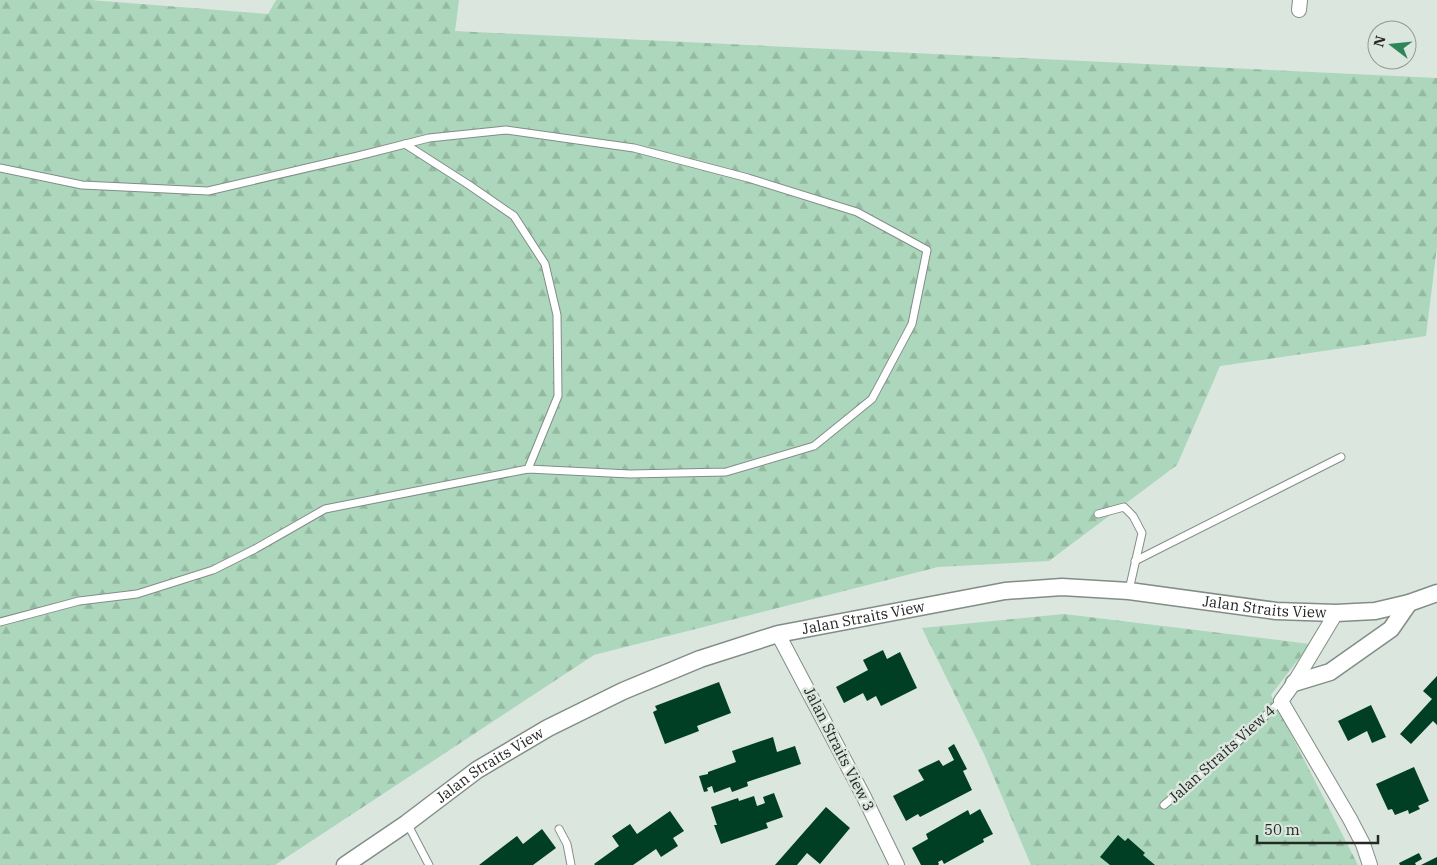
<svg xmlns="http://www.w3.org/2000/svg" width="1437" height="865" viewBox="0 0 1437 865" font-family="'IBM Plex Serif',serif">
<defs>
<pattern id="forest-firs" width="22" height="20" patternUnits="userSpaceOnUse" patternTransform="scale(1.25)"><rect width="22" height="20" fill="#acd7bc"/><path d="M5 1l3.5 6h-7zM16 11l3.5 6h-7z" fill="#94b9a1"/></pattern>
</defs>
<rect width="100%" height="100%" fill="#dbe6de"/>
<!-- forest -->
<g fill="url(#forest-firs)">
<polygon points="0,0 90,0 268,14 276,0 459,0 455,31 1437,78 1437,246 1426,336 1220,366 1177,465 1049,561 938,567 594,655 275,865 0,865"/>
<polygon points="1064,614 1310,644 1271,695 1358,865 1031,865 984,754 922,628"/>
</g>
<!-- building -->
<g fill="#003f23">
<polygon points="883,650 887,659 900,652 917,688 881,706 876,696 867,701 863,693 844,703 836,687 868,670 863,660"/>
<polygon points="1437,676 1437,725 1433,721 1411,744 1400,734 1432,699 1423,691"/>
<polygon points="719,682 731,713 697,726 699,731 665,744 653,712 657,710 655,706"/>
<polygon points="1371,705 1386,737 1372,743 1367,731 1348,741 1338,721"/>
<polygon points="773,737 777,752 795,746 801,764 747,782 748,786 732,792 730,787 714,793 712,786 707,788 708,791 704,792 699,776 708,774 708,772 736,762 732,751"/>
<polygon points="954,744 967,769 963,771 972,790 920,817 918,814 906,821 893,796 924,780 918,770 939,760 943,766 954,760 948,748"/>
<polygon points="1414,767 1429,801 1418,806 1420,809 1409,814 1408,810 1395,815 1392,809 1388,810 1376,784"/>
<polygon points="774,793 783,817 766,823 768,828 721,844 714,825 717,825 711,807 738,798 739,801 754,796 757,806 765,803 763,797"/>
<polygon points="826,807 850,828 820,864 807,853 797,865 775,865"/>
<polygon points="980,809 993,834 983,839 984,842 944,864 942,860 938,862 939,864 938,865 921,865 912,848 928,839 926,834 968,810 970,815"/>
<polygon points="670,811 684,831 673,838 678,846 661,857 656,849 633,865 595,865 594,864 619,846 612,836 630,824 637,834"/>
<polygon points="542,829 556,848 533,865 479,865 517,836 523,844"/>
<polygon points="1118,835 1125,841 1128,838 1145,853 1143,855 1155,865 1110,865 1100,857"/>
<polygon points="1419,853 1422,859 1415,863 1416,865 1400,865 1399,863"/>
<polygon points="1437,857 1437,865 1421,865"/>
</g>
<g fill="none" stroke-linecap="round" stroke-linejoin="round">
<!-- service casing -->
<g stroke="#838d87" stroke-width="9">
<g id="service">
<polyline points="405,144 469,185 514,216 545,264 557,315 558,396 528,469"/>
<polyline points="0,168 82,185 208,191 358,156 429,138 506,130 634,148 748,178 857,212 927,250 912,324 872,399 814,446 726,472 630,474 528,469 325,509 255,549 213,570 137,594 79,601 0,622"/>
<polyline points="1098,514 1124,507 1133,516 1142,533 1129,590"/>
<polyline points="1135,561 1341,457"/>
<polyline points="1164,805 1224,755 1281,701"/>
<polyline points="407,823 429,865"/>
<polyline points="559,829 567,844 571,865"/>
</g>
</g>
<!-- minor casing -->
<g stroke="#838d87" stroke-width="16">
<g id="minor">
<polyline points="1299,10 1300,0"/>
<polyline points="1336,613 1294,683 1281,701 1350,819 1363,844 1370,865"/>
<polyline points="778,634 864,797 897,865"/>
</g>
</g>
<!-- tertiary casing -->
<g stroke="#838d87" stroke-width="19">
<g id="tertiary">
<polyline points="1294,683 1330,672 1391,629 1409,603"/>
<path id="s1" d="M345 865 407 823 477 770 548 728 623 691 700 659 778 634 1005 591 1062 587 1129 591 1276 611 1336 613 1375 611 1409 603 1437 593"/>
</g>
</g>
<!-- service -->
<use href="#service" stroke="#fff" stroke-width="7"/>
<!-- minor -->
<use href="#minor" stroke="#fff" stroke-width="14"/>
<!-- tertiary -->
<use href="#tertiary" stroke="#fff" stroke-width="16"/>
</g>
<g text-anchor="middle" stroke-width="5" stroke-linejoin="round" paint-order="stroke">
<!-- street labels -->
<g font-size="15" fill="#252926" stroke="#dbe6de">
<text dy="5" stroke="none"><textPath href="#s1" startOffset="986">Jalan Straits View</textPath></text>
<text dy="5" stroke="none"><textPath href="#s1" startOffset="581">Jalan Straits View</textPath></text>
<text transform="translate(839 749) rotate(63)" y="5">Jalan Straits View 3</text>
<text transform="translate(1222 754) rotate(-42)" y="5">Jalan Straits View 4</text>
<text dy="5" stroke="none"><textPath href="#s1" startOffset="176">Jalan Straits View</textPath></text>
</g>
</g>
<!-- north arrow -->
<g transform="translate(1392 45) rotate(286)"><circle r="24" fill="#dbe6de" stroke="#929a94"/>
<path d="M0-4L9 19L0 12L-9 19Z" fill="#2e8559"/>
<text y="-8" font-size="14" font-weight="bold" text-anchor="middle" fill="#252926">N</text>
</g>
<!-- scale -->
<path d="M1257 835v8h121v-8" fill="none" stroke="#252926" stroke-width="2.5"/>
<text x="1264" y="835" font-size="15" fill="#252926" stroke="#dbe6de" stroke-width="4" paint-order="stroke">50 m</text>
</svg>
